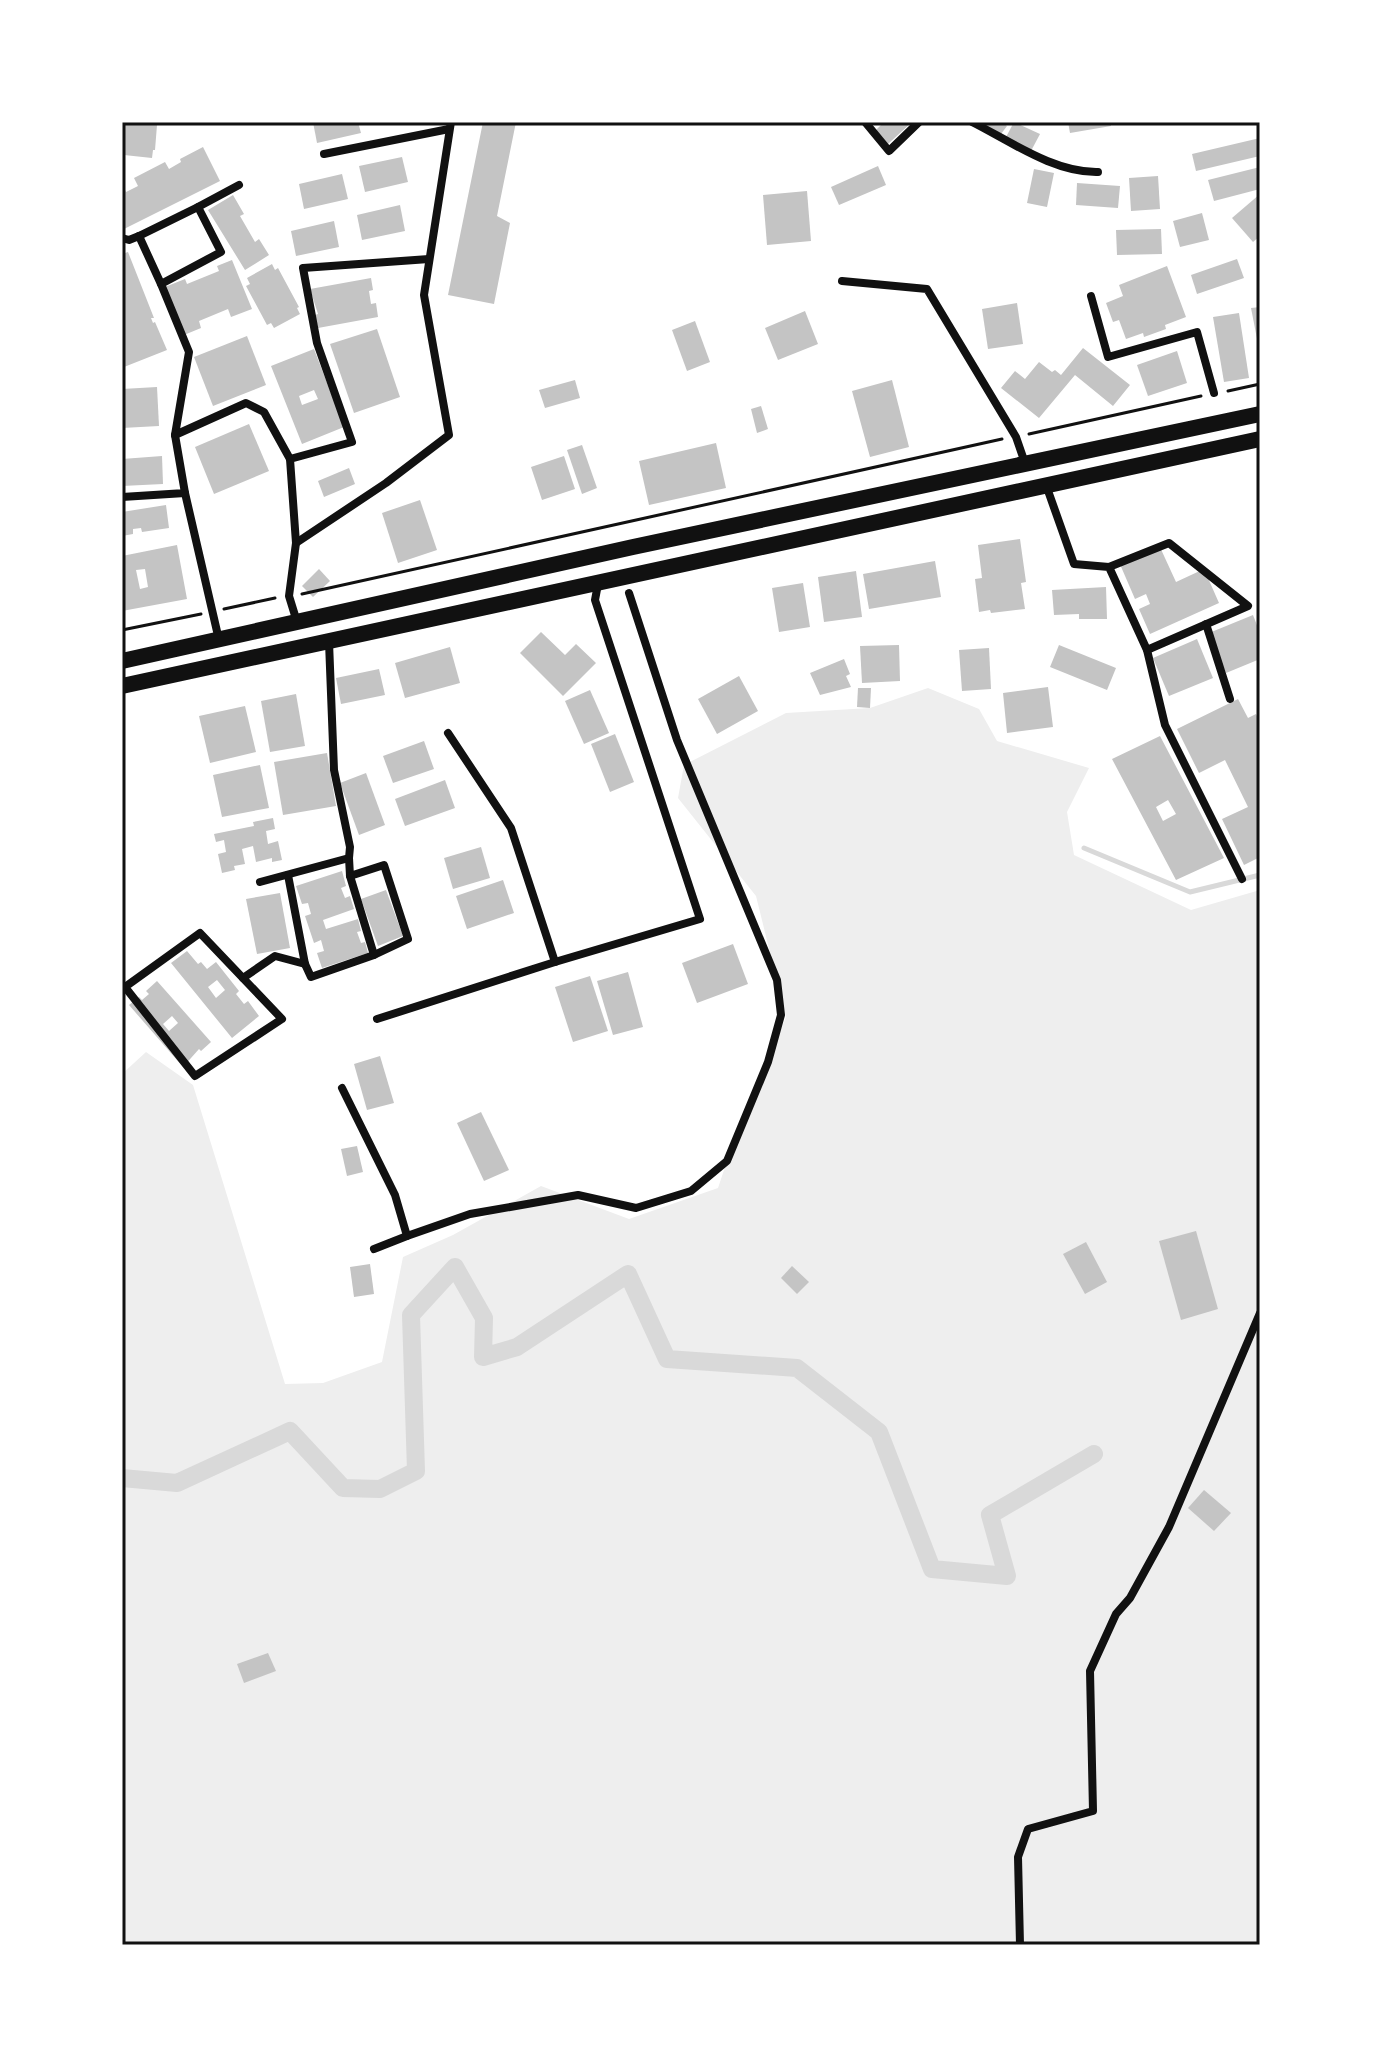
<svg xmlns="http://www.w3.org/2000/svg" width="1382" height="2067" viewBox="0 0 1382 2067" font-family="'Sofia Sans Condensed',sans-serif">
<rect width="100%" height="100%" fill="#fff"/>
<!-- green -->
<polygon fill="#eee" points="928,688 979,709 997,741 1089,768 1067,812 1074,855 1191,910 1260,890 1260,1945 122,1945 122,1074 146,1052 193,1085 285,1384 323,1383 382,1362 403,1257 453,1235 541,1186 629,1219 718,1188 727,1161 786,1017 756,896 678,798 684,765 786,713 870,708"/>
<g fill="none" stroke-linecap="round" stroke-linejoin="round">
<!-- stream -->
<polyline stroke="#d9d9d9" stroke-width="5" points="1084,848 1190,892 1260,875"/>
<!-- canal -->
<polyline stroke="#d9d9d9" stroke-width="18" points="122,1478 177,1483 290,1431 343,1488 380,1489 416,1471 411,1315 455,1267 484,1318 483,1357 517,1347 628,1274 667,1359 797,1368 879,1432 932,1569 1007,1576 990,1515 1094,1454"/>
</g>
<!-- building -->
<g fill="#c4c4c4" fill-rule="evenodd">
<polygon points="122,122 153,122 153,125 157,125 155,150 153,150 152,158 124,155"/>
<polygon points="313,122 358,122 361,133 317,143"/>
<polygon points="483,122 516,122 497,216 510,223 494,304 448,295"/>
<polygon points="884,122 912,122 888,144 876,130"/>
<polygon points="974,122 1001,122 1007,126 998,138"/>
<polygon points="1014,122 1040,134 1031,151 1005,139"/>
<polygon points="1068,122 1110,122 1111,126 1070,133"/>
<polygon points="1260,138 1260,156 1196,171 1192,154"/>
<polygon points="203,147 220,181 122,230 122,184 126,192 138,186 134,178 165,162 169,169 181,162 180,159"/>
<polygon points="402,157 408,182 365,192 359,166"/>
<polygon points="878,166 886,185 839,205 831,187"/>
<polygon points="1260,167 1260,189 1214,201 1208,180"/>
<polygon points="1034,169 1054,173 1047,207 1027,203"/>
<polygon points="342,174 348,199 304,209 299,184"/>
<polygon points="1158,176 1160,209 1131,211 1129,178"/>
<polygon points="1077,183 1120,186 1118,208 1076,205"/>
<polygon points="807,191 811,241 767,245 763,195"/>
<polygon points="1260,194 1260,236 1253,242 1232,218"/>
<polygon points="233,195 244,214 240,216 255,242 259,239 269,255 245,270 208,210"/>
<polygon points="400,205 405,231 362,240 357,215"/>
<polygon points="1202,213 1209,240 1180,247 1173,221"/>
<polygon points="334,221 339,247 296,256 291,231"/>
<polygon points="1161,229 1162,254 1117,255 1116,230"/>
<polygon points="128,252 154,318 151,318 153,323 155,322 167,350 124,367 122,361 122,254"/>
<polygon points="1237,259 1244,278 1197,294 1191,275"/>
<polygon points="232,260 252,309 231,317 228,309 199,321 201,328 184,335 165,287 185,279 187,284 219,271 217,266"/>
<polygon points="272,264 275,270 278,268 299,307 297,308 300,314 274,328 271,323 267,325 246,286 250,284 247,278"/>
<polygon points="1167,266 1186,317 1165,325 1166,329 1144,337 1143,333 1126,339 1119,320 1113,322 1106,303 1123,296 1119,285"/>
<polygon points="371,278 373,290 369,291 371,304 376,303 378,317 318,328 315,315 318,314 310,289"/>
<polygon points="1017,303 1023,344 988,349 982,309"/>
<polygon points="1260,307 1260,349 1259,349 1251,308"/>
<polygon points="805,311 818,344 778,360 765,328"/>
<polygon points="1239,313 1249,378 1224,382 1213,317"/>
<polygon points="695,321 710,362 687,371 672,330"/>
<polygon points="377,329 400,397 354,413 330,344"/>
<polygon points="247,336 266,385 213,406 194,357"/>
<polygon points="1083,348 1130,385 1113,406 1075,375 1039,418 1001,388 1015,371 1025,379 1039,362 1052,372 1055,370 1061,375"/>
<path d="M314 349 344 427 302 444 271 366ZM314 390 318 399 302 405 299 396Z"/>
<polygon points="1177,351 1187,383 1148,396 1137,365"/>
<polygon points="575,380 580,398 545,408 539,390"/>
<polygon points="892,380 909,447 870,457 852,391"/>
<polygon points="157,387 159,426 122,428 122,389"/>
<polygon points="761,406 768,429 757,433 751,409"/>
<polygon points="249,424 269,471 214,494 195,447"/>
<polygon points="716,443 726,488 649,505 639,461"/>
<polygon points="582,445 597,488 582,494 567,450"/>
<polygon points="162,456 163,484 122,486 122,459"/>
<polygon points="564,456 575,489 542,500 531,467"/>
<polygon points="349,468 355,484 324,497 318,481"/>
<polygon points="420,500 437,550 398,563 382,513"/>
<polygon points="166,505 169,528 142,532 141,528 133,529 133,534 122,536 122,512"/>
<polygon points="1020,539 1026,582 1021,583 1025,609 991,613 990,610 979,612 975,579 982,578 978,545"/>
<path d="M177 545 187 599 122 611V556ZM145 569 148 587 140 589 136 570Z"/>
<polygon points="1159,545 1176,582 1204,569 1219,603 1150,634 1139,609 1150,604 1146,594 1135,599 1119,562"/>
<polygon points="935,561 941,597 869,609 863,574"/>
<polygon points="319,569 330,581 313,597 302,586"/>
<polygon points="856,571 862,617 824,622 818,577"/>
<polygon points="803,583 810,627 779,632 772,588"/>
<polygon points="1106,587 1107,619 1079,619 1079,614 1054,615 1052,590"/>
<polygon points="1253,615 1260,633 1260,659 1226,673 1209,633"/>
<polygon points="541,632 565,655 576,644 596,663 563,696 520,653"/>
<polygon points="1197,639 1213,678 1169,696 1153,658"/>
<polygon points="899,645 900,681 862,683 860,646"/>
<polygon points="1059,645 1116,668 1107,690 1050,667"/>
<polygon points="450,647 460,683 405,698 395,663"/>
<polygon points="989,648 991,689 962,691 959,650"/>
<polygon points="844,659 850,674 846,676 851,687 820,695 810,673"/>
<polygon points="379,669 385,695 341,704 336,678"/>
<polygon points="739,676 758,711 717,734 698,699"/>
<polygon points="1048,687 1053,727 1007,733 1003,693"/>
<polygon points="858,688 871,688 870,708 857,707"/>
<polygon points="590,690 609,733 584,744 565,701"/>
<polygon points="296,694 305,746 270,752 261,701"/>
<polygon points="1238,699 1248,718 1256,714 1260,722 1260,857 1244,865 1222,819 1248,807 1225,760 1199,773 1177,729"/>
<polygon points="245,706 256,752 210,763 199,716"/>
<polygon points="615,734 634,782 610,792 591,744"/>
<path d="M1160 736 1224 858 1176 880 1112 759ZM1168 800 1176 814 1163 821 1156 807Z"/>
<polygon points="424,741 434,769 393,783 383,756"/>
<polygon points="327,753 336,806 283,815 274,762"/>
<polygon points="260,765 269,808 222,817 213,775"/>
<polygon points="366,773 385,825 359,835 340,783"/>
<polygon points="445,780 455,808 405,826 395,799"/>
<polygon points="273,818 275,829 266,831 268,844 278,841 282,860 272,862 272,858 256,862 253,846 242,849 245,864 234,866 235,870 222,873 218,854 226,852 224,840 216,842 214,834 254,826 253,822"/>
<polygon points="481,847 490,878 453,889 444,858"/>
<polygon points="342,871 346,886 341,888 345,898 350,896 354,909 323,920 326,929 358,919 361,931 357,932 361,943 365,942 368,953 322,968 317,953 324,951 321,940 314,943 305,916 311,914 308,903 302,904 296,886"/>
<polygon points="503,880 514,913 467,929 456,896"/>
<polygon points="386,890 403,936 378,946 361,899"/>
<polygon points="280,893 290,948 257,954 246,899"/>
<polygon points="733,944 748,984 697,1003 682,963"/>
<path d="M187 951 198 964 201 962 207 969 216 962 239 991 236 994 244 1004 248 1001 259 1016 232 1038 171 963ZM217 980 225 990 216 998 208 987Z"/>
<polygon points="628,972 643,1027 613,1035 597,981"/>
<polygon points="590,976 608,1031 573,1042 555,987"/>
<path d="M157 981 211 1042 201 1051 199 1049 183 1067 129 1005 139 997 142 1000 149 994 146 991ZM172 1016 178 1023 169 1031 163 1024Z"/>
<polygon points="380,1056 394,1103 367,1110 354,1064"/>
<polygon points="481,1112 509,1170 484,1181 457,1123"/>
<polygon points="357,1146 363,1172 347,1176 341,1149"/>
<polygon points="1196,1231 1218,1309 1181,1320 1159,1241"/>
<polygon points="1086,1242 1107,1282 1085,1294 1063,1254"/>
<polygon points="370,1264 374,1294 354,1297 350,1267"/>
<polygon points="792,1266 809,1282 797,1294 781,1278"/>
<polygon points="1204,1490 1231,1513 1214,1531 1188,1508"/>
<polygon points="268,1653 276,1671 244,1683 237,1664"/>
</g>
<g fill="none" stroke-linecap="round" stroke-linejoin="round">
<!-- path -->
<g stroke="#111" stroke-width="3">
<polyline points="1228,391 1260,384"/>
<polyline points="1029,434 1201,396"/>
<polyline points="302,594 1002,439"/>
<polyline points="224,609 275,598"/>
<polyline points="122,630 201,614"/>
</g>
<!-- minor -->
<g stroke="#111" stroke-width="8">
<polyline points="865,122 889,151 919,122"/>
<path d="M972 122C1010 141 1054 173 1098 172"/>
<polyline points="324,154 449,129"/>
<polyline points="198,207 239,185"/>
<polyline points="139,236 161,284"/>
<polyline points="122,238 129,240 139,236 198,207 221,252 161,284 189,352 175,435"/>
<polyline points="842,281 927,289 1016,437 1025,463"/>
<polyline points="1091,296 1108,357 1197,332 1214,393"/>
<polyline points="1046,485 1074,564 1109,567 1147,650 1165,725 1242,879"/>
<polyline points="185,493 219,640"/>
<polyline points="122,497 185,493 175,435 246,403 264,412 290,459"/>
<polyline points="296,543 290,459 352,442 317,343 303,268 429,259"/>
<polyline points="1109,567 1169,543 1248,606 1147,650"/>
<polyline points="297,622 289,596 296,543 386,483 449,435 424,295 451,122"/>
<polyline points="1206,624 1230,699"/>
<polyline points="448,733 511,828 555,962"/>
<polyline points="288,875 305,964 311,977 374,955 408,939 384,865 350,876 349,858"/>
<polyline points="350,876 374,955"/>
<polyline points="260,882 349,858 350,847 334,770 329,642"/>
<polygon points="200,933 282,1019 195,1076 125,987"/>
<polyline points="243,978 275,956 305,964"/>
<polyline points="377,1019 555,962 700,919 595,600 598,584"/>
<polyline points="342,1088 395,1195 407,1236 470,1214 578,1195 636,1208 691,1191 727,1161 768,1062 781,1015 777,980 677,740 629,593"/>
<polyline points="374,1249 407,1236"/>
<polyline points="1020,1945 1018,1857 1028,1829 1093,1811 1090,1671 1116,1614 1130,1598 1169,1527 1260,1313"/>
</g>
<!-- secondary -->
<g stroke="#111" stroke-width="16">
<polyline points="122,661 633,547 1260,414"/>
<polyline points="122,686 1260,439"/>
</g>
</g>
<!-- border -->
<rect width="1382" height="2067" fill="none" stroke="#ffffff" stroke-width="248"/>
<rect x="124" y="124" width="1134" height="1819" fill="none" stroke="#111" stroke-width="3"/>
</svg>
